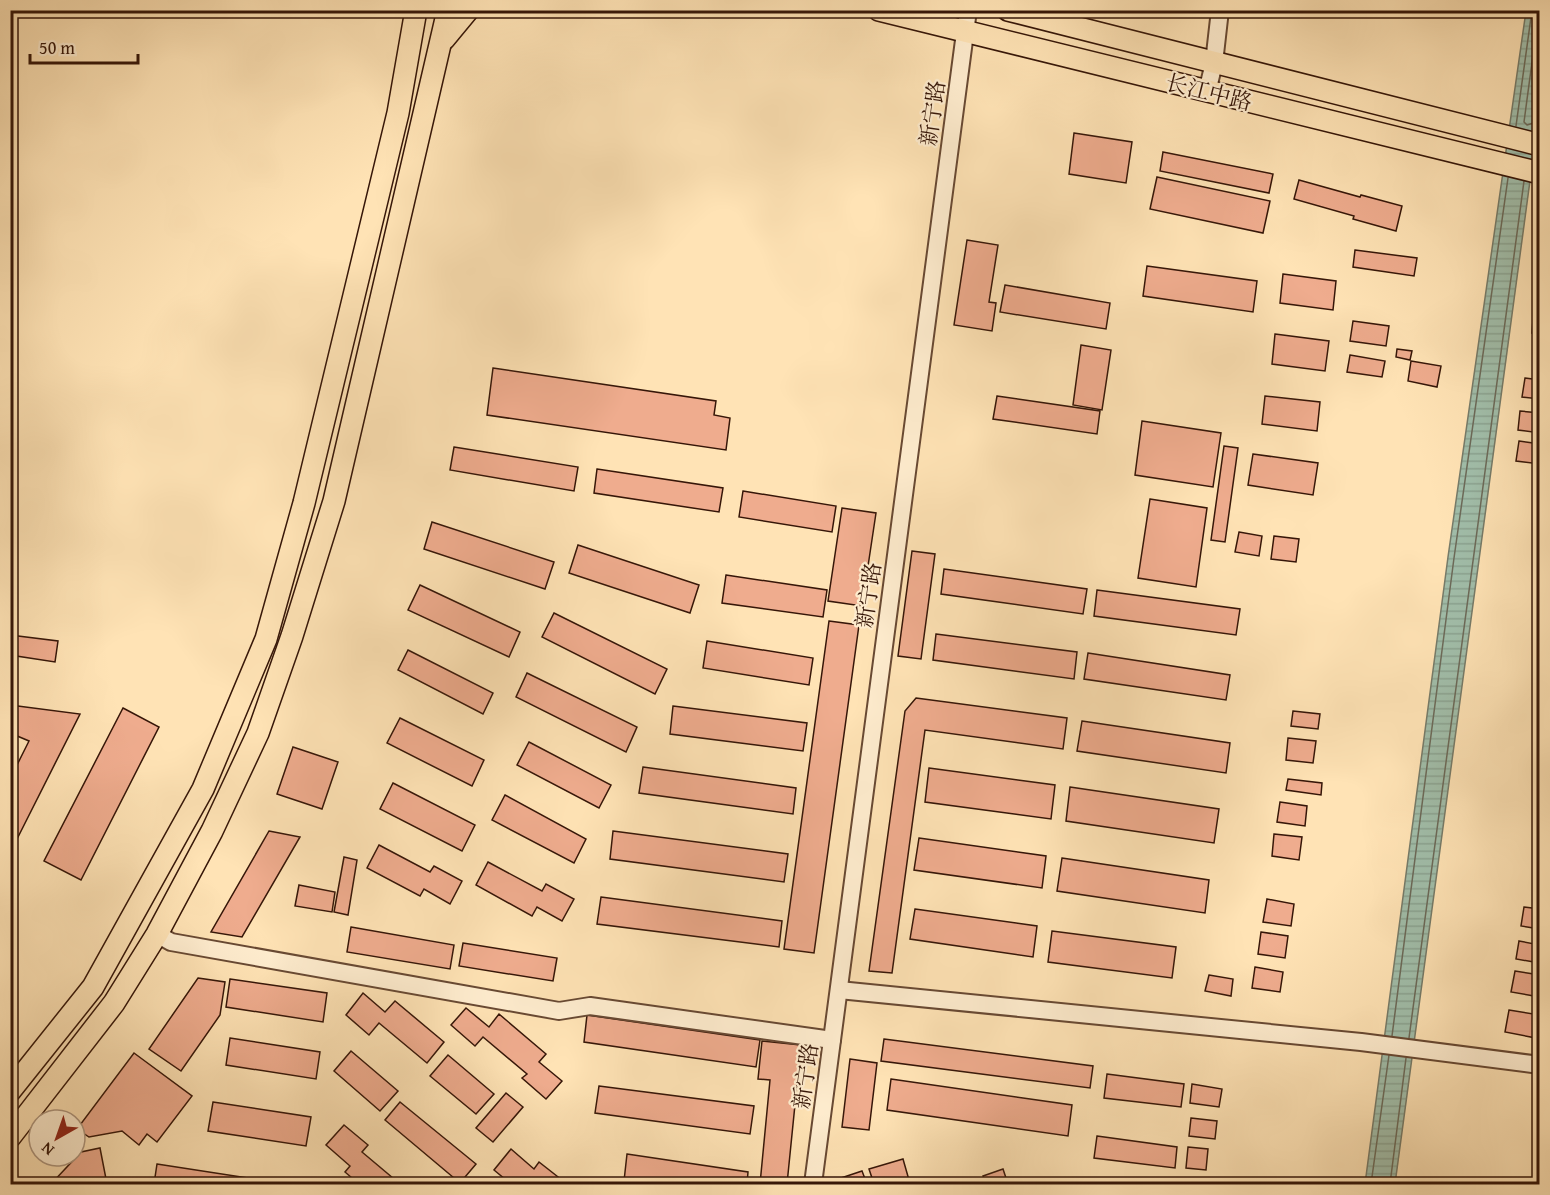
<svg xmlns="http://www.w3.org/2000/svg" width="1550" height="1195" viewBox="0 0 1550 1195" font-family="'Gentium Book Plus','Noto Serif SC',serif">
<defs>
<pattern id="water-rules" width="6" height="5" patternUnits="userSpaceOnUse" patternTransform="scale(1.5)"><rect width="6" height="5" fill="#a1beaa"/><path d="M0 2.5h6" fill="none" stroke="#8ba391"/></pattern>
</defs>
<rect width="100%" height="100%" fill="#ffe3b5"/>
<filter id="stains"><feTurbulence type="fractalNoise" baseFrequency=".00333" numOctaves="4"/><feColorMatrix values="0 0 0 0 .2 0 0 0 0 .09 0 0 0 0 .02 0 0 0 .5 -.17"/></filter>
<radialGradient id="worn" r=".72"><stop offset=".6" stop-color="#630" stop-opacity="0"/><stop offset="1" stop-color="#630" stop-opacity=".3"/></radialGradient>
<!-- water -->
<polygon fill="url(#water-rules)" stroke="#767b69" stroke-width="1.5" points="1526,11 1539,11 1539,114 1395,1184 1365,1184 1448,557"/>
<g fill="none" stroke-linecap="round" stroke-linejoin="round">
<!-- shore -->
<g stroke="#6c6a59" stroke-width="1.5">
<polyline points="1539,10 1524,122 1527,125 1540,121"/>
<polyline points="1516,126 1532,10"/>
<polyline points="1392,1036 1454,558 1508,178"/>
<polyline points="1409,1038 1524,181"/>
<polyline points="1371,1184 1389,1055"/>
<polyline points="1390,1184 1406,1058"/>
</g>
</g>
<!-- building -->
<g fill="#efac8e" stroke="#361608" stroke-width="1.5">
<polygon points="1074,133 1132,142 1126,183 1069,174"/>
<polygon points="1163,152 1273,174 1269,193 1160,171"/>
<polygon points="1157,177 1270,201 1263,233 1150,209"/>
<polygon points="1299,180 1360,197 1361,195 1402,206 1396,231 1353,219 1354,216 1294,199"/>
<polygon points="967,240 998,245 989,302 996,303 992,331 954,325"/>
<polygon points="1355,250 1417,258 1414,276 1353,267"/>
<polygon points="1147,266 1257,281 1253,312 1143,296"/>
<polygon points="1283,274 1336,281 1333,310 1280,303"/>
<polygon points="1005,285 1110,303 1106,329 1000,312"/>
<polygon points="1533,319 1540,320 1540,334 1532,333"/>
<polygon points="1353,321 1389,326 1386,346 1350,341"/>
<polygon points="1275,334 1329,341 1325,371 1272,364"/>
<polygon points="1081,345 1111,350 1102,410 1073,405"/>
<polygon points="1397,349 1412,351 1410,360 1396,357"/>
<polygon points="1537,351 1540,352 1540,366 1535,365"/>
<polygon points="1350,355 1385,361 1382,377 1347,372"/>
<polygon points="1411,361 1441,366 1437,387 1408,381"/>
<polygon points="493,368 716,401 714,415 730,418 726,450 487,415"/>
<polygon points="1525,378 1540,380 1540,399 1522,397"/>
<polygon points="997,396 1100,411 1097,434 993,419"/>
<polygon points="1265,396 1320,402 1317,431 1262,424"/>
<polygon points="1520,411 1540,413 1540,433 1518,430"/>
<polygon points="1142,421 1221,433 1213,487 1135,475"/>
<polygon points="1519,441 1540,444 1540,464 1516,461"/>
<polygon points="1224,446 1238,448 1225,542 1211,540"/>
<polygon points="454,447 578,467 574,491 450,470"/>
<polygon points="1253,454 1318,463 1313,495 1248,485"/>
<polygon points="597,469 723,488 719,512 594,493"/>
<polygon points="743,491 836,506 832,532 739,517"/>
<polygon points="1150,499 1207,508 1196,587 1138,578"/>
<polygon points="842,508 876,513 862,606 828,601"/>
<polygon points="432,522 554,562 545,589 424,549"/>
<polygon points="1239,532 1262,536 1259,556 1235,552"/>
<polygon points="1274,536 1299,539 1296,562 1271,559"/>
<polygon points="578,545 699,585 690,613 569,573"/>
<polygon points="912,551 935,554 921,659 898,656"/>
<polygon points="944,569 1087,589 1083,614 941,594"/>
<polygon points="726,575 827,590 823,617 722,603"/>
<polygon points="420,585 520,632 509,657 408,610"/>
<polygon points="1097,590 1240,609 1236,635 1094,616"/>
<polygon points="554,613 667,669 655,694 542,637"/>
<polygon points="829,621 859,625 814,953 784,949"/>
<polygon points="936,634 1077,652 1074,679 933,660"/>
<polygon points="10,635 58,641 55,662 10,655"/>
<polygon points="707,641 813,658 809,685 703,668"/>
<polygon points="408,650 493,693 483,714 398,670"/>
<polygon points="1088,653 1230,675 1226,700 1084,679"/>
<polygon points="527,673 637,727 626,752 516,697"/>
<polygon points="916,698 1067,718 1063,749 925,730 892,973 869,971 905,711"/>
<polygon points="10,705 80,714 16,841 10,838 10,779 29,741 10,733"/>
<polygon points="673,706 807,723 803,751 670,734"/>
<polygon points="123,708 159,727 81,880 44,861"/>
<polygon points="1293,711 1320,714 1318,729 1291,726"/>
<polygon points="400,718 484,760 472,786 387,743"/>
<polygon points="1082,721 1230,743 1226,773 1077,751"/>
<polygon points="1288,738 1316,741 1313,763 1286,760"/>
<polygon points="529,742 611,785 599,808 517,765"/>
<polygon points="293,747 338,762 322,809 277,794"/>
<polygon points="643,767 796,788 793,814 639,793"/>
<polygon points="929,768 1055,785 1051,819 925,802"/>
<polygon points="1288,779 1322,783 1321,795 1286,790"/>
<polygon points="393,783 475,825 462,851 380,809"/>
<polygon points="1070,787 1219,809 1214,843 1066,821"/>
<polygon points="505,795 586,839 574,863 492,820"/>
<polygon points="1280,802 1307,806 1305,826 1277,822"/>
<polygon points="269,831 300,837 242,937 211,932"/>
<polygon points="613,831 788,854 784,882 610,859"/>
<polygon points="1274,834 1302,837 1299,860 1272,856"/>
<polygon points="919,838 1046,856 1042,888 914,870"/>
<polygon points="379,845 430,872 434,866 462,881 450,904 424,889 420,896 367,868"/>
<polygon points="344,857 357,860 348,915 334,912"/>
<polygon points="1062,858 1209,880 1205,913 1057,891"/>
<polygon points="488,862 542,891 546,884 574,899 562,921 537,907 532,916 476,885"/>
<polygon points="299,885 335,892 332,912 295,906"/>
<polygon points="601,897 782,921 779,947 597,924"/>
<polygon points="1267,899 1294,904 1291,926 1263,922"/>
<polygon points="1524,907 1540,909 1540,929 1521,926"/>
<polygon points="915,909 1037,926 1033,957 910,939"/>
<polygon points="351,927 454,945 450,969 347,952"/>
<polygon points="1052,931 1176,947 1172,978 1048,962"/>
<polygon points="1261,932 1288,936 1285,958 1258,954"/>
<polygon points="1519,941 1540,945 1540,963 1516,959"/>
<polygon points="463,943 557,958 553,981 459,966"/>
<polygon points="1255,967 1283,972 1280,992 1252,988"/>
<polygon points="1515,971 1540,975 1540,997 1511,992"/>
<polygon points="1209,975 1233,979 1231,996 1205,991"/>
<polygon points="198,978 225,982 220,1015 181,1071 149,1049"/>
<polygon points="230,979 327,993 323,1022 226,1007"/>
<polygon points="363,993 385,1012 395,1001 444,1042 427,1063 379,1023 369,1035 346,1015"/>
<polygon points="466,1008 489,1027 499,1014 546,1054 539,1062 562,1081 546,1099 522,1078 527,1074 483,1037 475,1046 451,1025"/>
<polygon points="1509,1010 1540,1015 1536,1038 1505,1032"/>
<polygon points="587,1015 760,1040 756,1067 584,1042"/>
<polygon points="230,1038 320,1052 316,1079 226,1065"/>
<polygon points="884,1039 1093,1066 1090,1088 881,1061"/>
<polygon points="762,1041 801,1045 787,1184 760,1184 770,1080 758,1079"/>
<polygon points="351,1051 398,1091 380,1111 334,1071"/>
<polygon points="134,1053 192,1096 157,1142 147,1134 139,1145 122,1131 89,1137 77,1129"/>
<polygon points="448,1055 494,1094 476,1114 430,1076"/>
<polygon points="850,1059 877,1063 869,1130 842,1127"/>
<polygon points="1107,1074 1184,1084 1181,1107 1104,1098"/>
<polygon points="891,1079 1072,1105 1068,1136 887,1110"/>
<polygon points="1192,1084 1222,1089 1219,1107 1190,1103"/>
<polygon points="599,1086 754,1106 750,1134 595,1113"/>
<polygon points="506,1093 523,1107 493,1142 476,1128"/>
<polygon points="213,1102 311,1117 306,1146 208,1131"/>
<polygon points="400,1102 476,1164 460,1183 385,1120"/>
<polygon points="1191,1118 1217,1121 1215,1139 1189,1136"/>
<polygon points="344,1125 368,1145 362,1152 400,1184 359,1184 345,1172 350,1166 326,1145"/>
<polygon points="1097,1136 1177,1147 1175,1168 1094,1158"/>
<polygon points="1188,1147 1208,1149 1206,1170 1186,1168"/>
<polygon points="100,1148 107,1184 51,1184 81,1152"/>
<polygon points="511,1149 534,1169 539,1162 567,1184 511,1184 494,1170"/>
<polygon points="627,1154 748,1172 747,1184 646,1184 624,1181"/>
<polygon points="903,1159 909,1180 892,1184 874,1184 869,1169"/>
<polygon points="157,1164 286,1184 154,1184"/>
<polygon points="1003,1169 1008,1184 986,1184 983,1176"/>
<polygon points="862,1171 867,1184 843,1184 841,1178"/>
<polygon points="966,1178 968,1184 947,1184"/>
</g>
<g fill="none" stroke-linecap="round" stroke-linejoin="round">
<!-- minor casing -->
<g stroke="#684933" stroke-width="20">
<g id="minor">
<polyline points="1207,92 1214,63 1220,10"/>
<polyline points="157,934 171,942 559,1011 590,1006 832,1040"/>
<polyline points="839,990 1361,1042 1540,1065"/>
<polyline points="813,1184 968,10"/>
</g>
</g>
<!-- major casing -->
<g stroke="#361608" stroke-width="24">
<g id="major">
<polyline points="879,10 1540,173"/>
<polyline points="1008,10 1540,145"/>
<polyline points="444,39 468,10"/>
<polyline points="10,1091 93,987 203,789 266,639 304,503 398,113 416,10"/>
<polyline points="10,1137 114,1003 157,934 212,831 258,733 292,636 334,501 448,10"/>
</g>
</g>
<!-- minor -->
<use href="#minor" stroke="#ffedcf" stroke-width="16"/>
<!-- major -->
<use href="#major" stroke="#ffe3b5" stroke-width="21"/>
</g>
<g text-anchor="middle" stroke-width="4.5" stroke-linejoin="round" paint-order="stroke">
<!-- street labels -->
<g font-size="22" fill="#361608" stroke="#ffedcf">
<text transform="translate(1209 92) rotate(14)" y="8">长江中路</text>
<text transform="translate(932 113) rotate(-82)" y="8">新宁路</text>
<text transform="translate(868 595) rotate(-82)" y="8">新宁路</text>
<text transform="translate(805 1076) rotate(-82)" y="8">新宁路</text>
</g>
</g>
<!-- margin -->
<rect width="1550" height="1195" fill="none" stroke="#ffe3b5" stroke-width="36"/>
<rect x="12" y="12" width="1526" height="1171" fill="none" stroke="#361608" stroke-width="3"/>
<rect x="18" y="18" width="1514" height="1159" fill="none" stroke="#361608" stroke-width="1.5"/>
<!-- north arrow -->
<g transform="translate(57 1138) rotate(220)"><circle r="28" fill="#ffedcf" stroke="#af977f" stroke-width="1.5"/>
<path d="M0-4.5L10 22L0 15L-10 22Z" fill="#8f2418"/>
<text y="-9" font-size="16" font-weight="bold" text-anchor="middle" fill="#361608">N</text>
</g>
<!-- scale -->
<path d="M30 54v9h108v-9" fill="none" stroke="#361608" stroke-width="3"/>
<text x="39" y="54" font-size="18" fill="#361608" stroke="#ffedcf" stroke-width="4.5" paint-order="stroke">50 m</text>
<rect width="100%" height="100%" filter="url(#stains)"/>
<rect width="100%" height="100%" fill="url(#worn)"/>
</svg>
